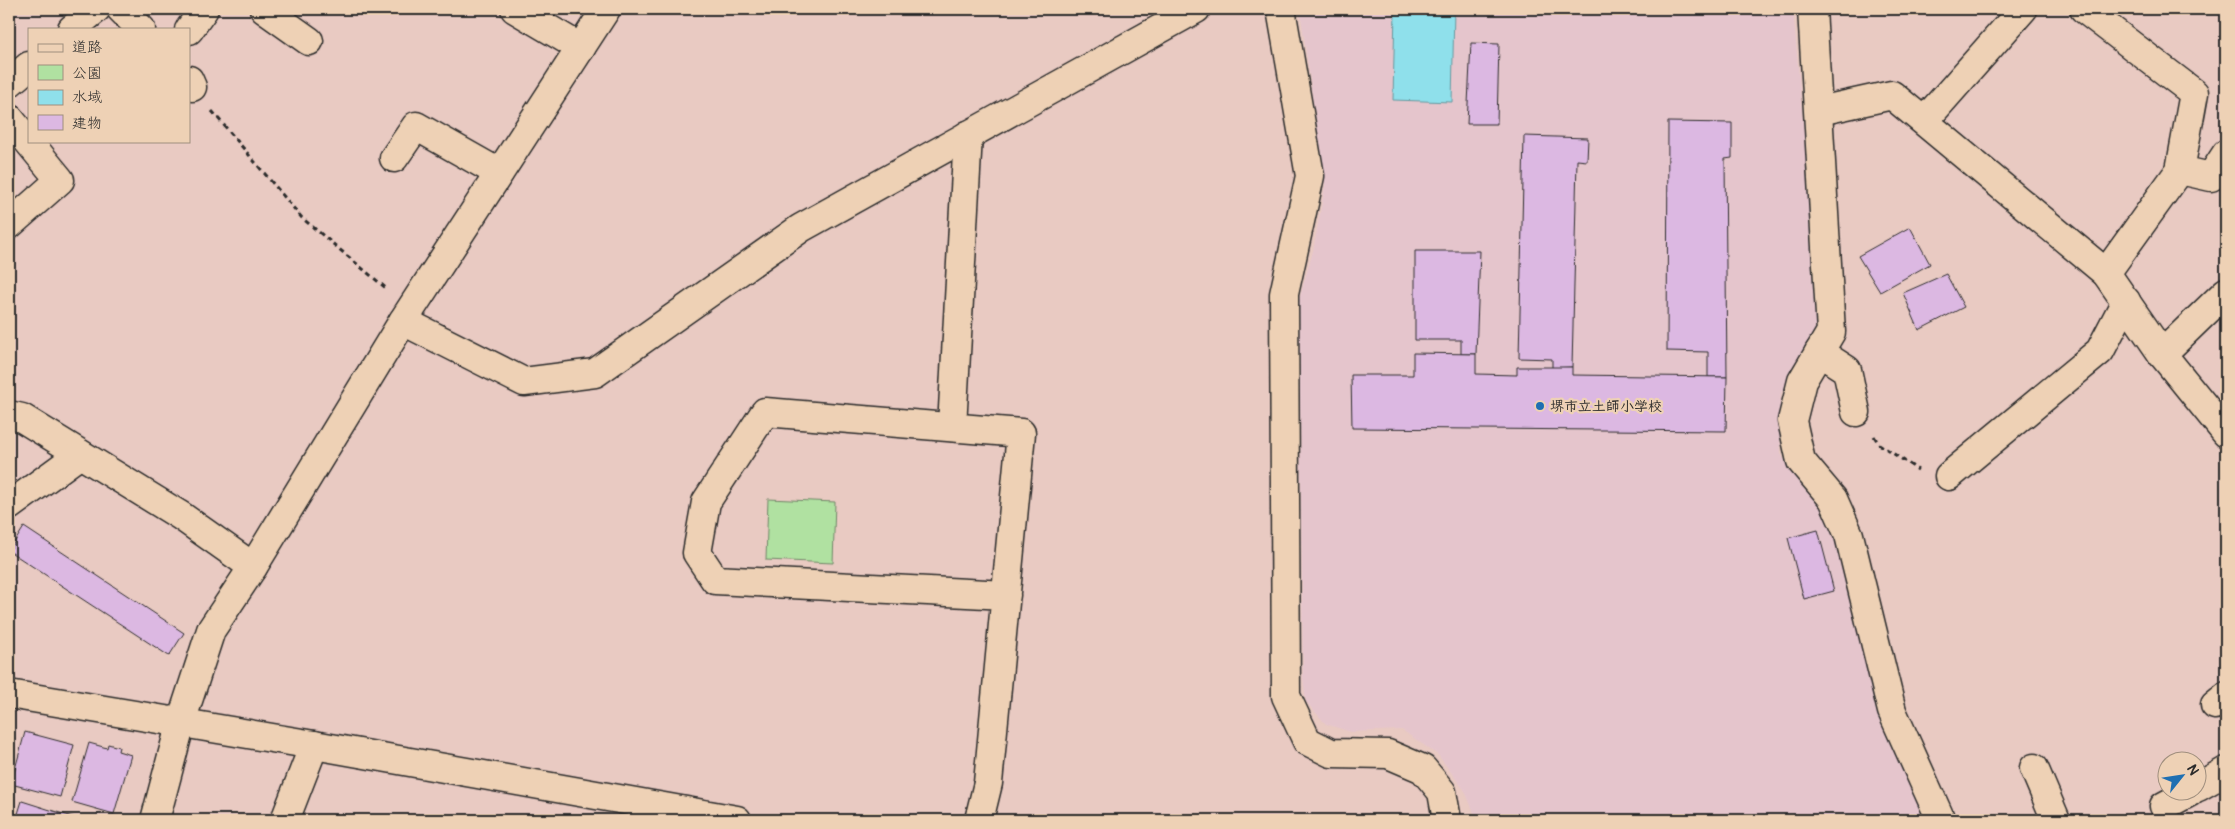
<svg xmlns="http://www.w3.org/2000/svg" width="2235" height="829" viewBox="0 0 2235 829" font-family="Pangolin,'Klee One',sans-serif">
<rect width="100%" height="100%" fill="#e9cac2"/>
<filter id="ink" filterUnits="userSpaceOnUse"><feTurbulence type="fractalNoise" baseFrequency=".02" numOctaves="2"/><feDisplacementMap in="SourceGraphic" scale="10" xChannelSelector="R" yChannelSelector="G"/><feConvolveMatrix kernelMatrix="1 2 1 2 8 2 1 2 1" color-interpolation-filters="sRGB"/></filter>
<g filter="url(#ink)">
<!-- built -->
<polygon fill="#e5c5cc" points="1300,9 1793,9 1821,328 1813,354 1781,393 1779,420 1781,454 1798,480 1828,510 1933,820 1477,820 1465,791 1438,755 1402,730 1351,732 1326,724 1306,702 1303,677 1299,300 1313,251 1325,186"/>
<!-- green -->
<polygon fill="#b0e1a1" stroke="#6e8666" points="768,499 835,502 833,563 766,560"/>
<!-- water -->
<polygon fill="#8fe0eb" stroke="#67989e" points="1395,9 1454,9 1452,102 1393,100"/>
<!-- building -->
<g fill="#dcb8e2" stroke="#2b2b2b">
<polygon points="1471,43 1499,44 1497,124 1467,124"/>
<polygon points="1668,122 1732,123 1732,158 1725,159 1727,377 1708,377 1708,352 1667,351"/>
<polygon points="1524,136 1588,138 1587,161 1577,160 1572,367 1552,368 1552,359 1519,358"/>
<polygon points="1910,227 1930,264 1880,292 1858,256"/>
<polygon points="1415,251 1480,251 1476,354 1461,354 1461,340 1415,340"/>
<polygon points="1946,274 1964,307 1919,330 1903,293"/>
<polygon points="1413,353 1476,354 1476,374 1517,375 1517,367 1572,367 1572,375 1727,377 1726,431 1352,428 1351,375 1413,375"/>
<polygon points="24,527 184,633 169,656 9,551"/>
<polygon points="1818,530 1834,591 1804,599 1788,538"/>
<polygon points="25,732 74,745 60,797 11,784"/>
<polygon points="89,743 107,748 108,744 119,747 118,751 131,755 114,814 72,802"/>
<polygon points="22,801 82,820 16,820"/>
</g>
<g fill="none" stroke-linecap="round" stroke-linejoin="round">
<!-- minor casing -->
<g stroke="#2b2b2b" stroke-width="31">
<g id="minor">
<polyline points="121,9 141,29"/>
<polyline points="264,9 309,41"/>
<polyline points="515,9 581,48"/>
<polyline points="1281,9 1310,176 1284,294 1286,696 1307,741 1331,753 1388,754 1423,769 1442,792 1447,820"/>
<polyline points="1812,9 1831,332 1802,381 1792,421 1801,461 1833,499 1849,535 1892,711 1941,820"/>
<polyline points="2084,9 2194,93 2180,170 2106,273"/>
<polyline points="72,29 96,9"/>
<polyline points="189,30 204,9"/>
<polyline points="189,80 192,87"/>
<polyline points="9,83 29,66"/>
<polyline points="1819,111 1892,95 2106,273 2162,354 2226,433"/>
<polyline points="9,118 60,180 9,225"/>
<polyline points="1925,120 2023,9"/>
<polyline points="394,158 416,126 499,173"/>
<polyline points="2180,170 2211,177 2226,154"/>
<polyline points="403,321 524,382 595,373 801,228 1196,9"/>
<polyline points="1819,352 1847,370 1856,412"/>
<polyline points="2162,354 2226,292"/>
<polyline points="9,415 22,418 181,516 253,567"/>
<polyline points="952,427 968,135"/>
<polyline points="1949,476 2100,351 2126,301"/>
<polyline points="9,506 80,454"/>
<polyline points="9,694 314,745 737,820"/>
<polyline points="2215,705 2226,696"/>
<polyline points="2034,768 2056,820"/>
<polyline points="2198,787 2226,771"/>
<polyline points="2164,806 2190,792"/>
<polyline points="155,820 181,722 211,630 253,567 403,321 606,9"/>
<polyline points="285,820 314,745"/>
<polyline points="979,820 988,783 1021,433 765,412 706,502 697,553 715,580 1006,595"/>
</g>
</g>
<!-- path -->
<g stroke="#2b2b2b" stroke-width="3" stroke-dasharray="5 4" stroke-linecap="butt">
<polyline points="212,111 302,218 387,289"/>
<polyline points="1874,436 1879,444 1918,470"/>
</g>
<!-- minor -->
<use href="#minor" stroke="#eed1b5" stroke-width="28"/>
</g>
</g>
<!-- markers -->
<circle fill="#1f6fb2" stroke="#eed1b5" stroke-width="2" cx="1540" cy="406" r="5"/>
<g text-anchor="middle" stroke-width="4.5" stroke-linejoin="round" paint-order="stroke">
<!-- poi labels -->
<g font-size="14" font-weight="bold" fill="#2b2b2b" stroke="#eed1b5" text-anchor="start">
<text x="1550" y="411">堺市立土師小学校</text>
</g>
</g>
<!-- margin -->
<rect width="2235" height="829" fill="none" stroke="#eed1b5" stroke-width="30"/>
<rect x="15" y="15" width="2205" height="799" fill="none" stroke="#2b2b2b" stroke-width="2" filter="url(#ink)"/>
<!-- legend -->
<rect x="28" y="28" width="162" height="115" fill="#eed1b5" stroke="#a08f7e"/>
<rect x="38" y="44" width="25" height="8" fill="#eed1b5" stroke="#a08f7e"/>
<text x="72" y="52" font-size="15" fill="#2b2b2b">道路</text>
<rect x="38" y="65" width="25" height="15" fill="#b0e1a1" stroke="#a08f7e"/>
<text x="72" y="78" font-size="15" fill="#2b2b2b">公園</text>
<rect x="38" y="90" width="25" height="15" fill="#8fe0eb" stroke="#a08f7e"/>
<text x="72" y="102" font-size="15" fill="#2b2b2b">水域</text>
<rect x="38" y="115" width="25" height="15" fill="#dcb8e2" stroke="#a08f7e"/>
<text x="72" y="128" font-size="15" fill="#2b2b2b">建物</text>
<!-- north arrow -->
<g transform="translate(2182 776) rotate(60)"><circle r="24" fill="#eed1b5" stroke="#a08f7e"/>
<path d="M0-4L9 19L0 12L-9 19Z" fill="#1f6fb2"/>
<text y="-8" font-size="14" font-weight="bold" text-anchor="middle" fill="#2b2b2b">N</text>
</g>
</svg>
